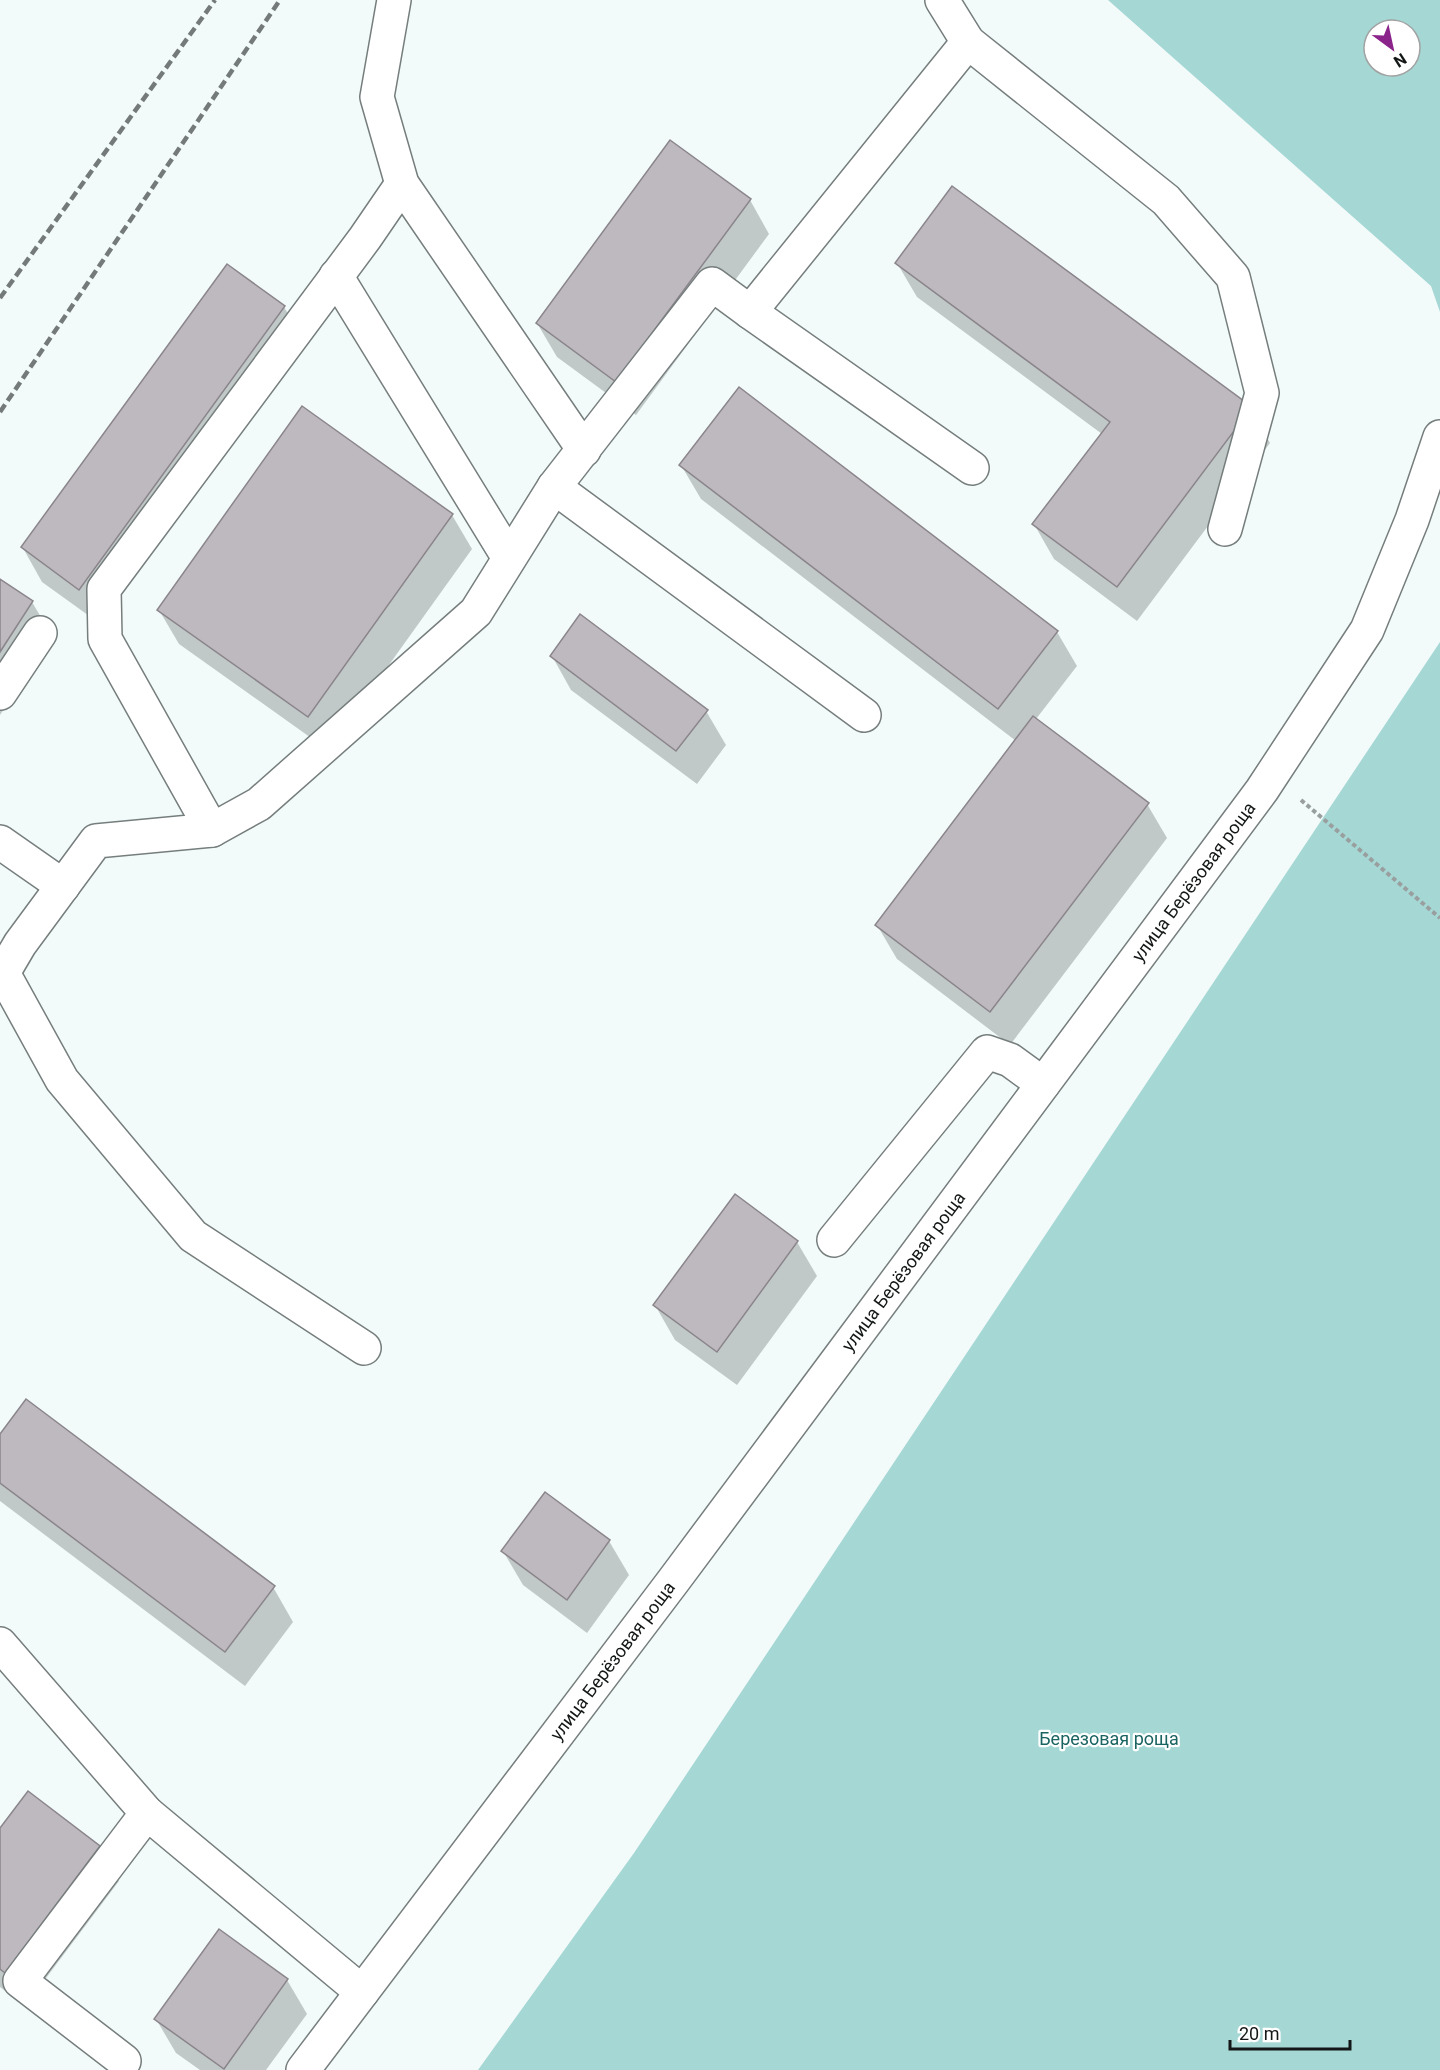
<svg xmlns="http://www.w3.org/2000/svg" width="1440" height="2070" viewBox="0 0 1440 2070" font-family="Roboto,sans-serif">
<rect width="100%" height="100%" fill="#f2fafa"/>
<!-- green -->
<g fill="#a5d7d4" fill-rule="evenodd">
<path d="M1108 0H1440V312L1431 286ZM1374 30H1410V66H1374Z"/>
<polygon points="1440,642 1440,2070 478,2070 634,1853"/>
</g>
<!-- shadow -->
<g fill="#0003">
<polygon points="750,200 769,234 636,415 557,357 537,323"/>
<polygon points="897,263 1251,409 1270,443 1137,621 1054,559 1034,524 1102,434 917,297"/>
<polygon points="284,307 304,341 99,623 42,582 23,548"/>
<polygon points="681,465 1057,632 1077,666 1036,719 1147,804 1167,838 1010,1045 897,959 877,925 1016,741 701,499"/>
<polygon points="452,515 472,549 328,750 179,644 159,610"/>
<polygon points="0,581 32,602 52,636 0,715"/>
<polygon points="552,656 706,711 726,745 697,784 571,690"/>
<polygon points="797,1242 817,1276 737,1385 675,1340 655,1305"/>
<polygon points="0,1436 273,1587 293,1622 245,1686 0,1501"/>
<polygon points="545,1494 609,1541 629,1575 587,1633 523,1585 503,1551"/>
<polygon points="0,1831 99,1847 119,1881 25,2006 0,1987"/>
<polygon points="287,1980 307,2014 266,2070 200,2070 176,2053 156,2019"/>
</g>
<!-- building -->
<g fill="#beb9be" stroke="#8a858a" stroke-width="1.5">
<polygon points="670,140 751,199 616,382 536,323"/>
<polygon points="952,186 1252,407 1117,587 1032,524 1110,422 895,263"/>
<polygon points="227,264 285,306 79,590 21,547"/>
<polygon points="739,387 1058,631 998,709 679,465"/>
<polygon points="302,406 453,514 308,717 157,610"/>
<polygon points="0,579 33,601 0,652"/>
<polygon points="580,614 708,710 676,751 550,656"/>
<polygon points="1033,716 1149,803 990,1012 875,925"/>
<polygon points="735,1194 798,1241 717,1352 653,1305"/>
<polygon points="26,1399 275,1586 225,1652 0,1483 0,1434"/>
<polygon points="545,1492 610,1540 567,1600 501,1551"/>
<polygon points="28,1791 100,1846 5,1973 0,1969 0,1828"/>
<polygon points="219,1929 288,1979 224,2069 154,2019"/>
</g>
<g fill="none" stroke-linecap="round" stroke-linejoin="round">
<!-- minor casing -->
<g stroke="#767d7d" stroke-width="36">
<g id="minor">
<polyline points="394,0 377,97 402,184 584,450"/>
<polyline points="942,0 968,42"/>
<polyline points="336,276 509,558"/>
<polyline points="750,312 712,284 554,487 864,715"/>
<polyline points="972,468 750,312 968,42 1166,200 1233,277 1262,393 1225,529"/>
<polyline points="0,693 40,633"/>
<polyline points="212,830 105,639 104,589 365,238 402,184"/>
<polyline points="0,842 63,886"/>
<polyline points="3,973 62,1080 193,1236 364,1348"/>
<polyline points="0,978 20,944 96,841 212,830 259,804 476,612 554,487"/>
<polyline points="834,1240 987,1052 1010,1060 1043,1084"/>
<polyline points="0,1644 147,1813 362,1992"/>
<polyline points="124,2061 20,1981 147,1813"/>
<path id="s1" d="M303 2070 674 1580 1262 790 1367 630 1412 520 1440 437"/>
</g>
</g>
<!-- path -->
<polyline stroke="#999f9f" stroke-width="4" stroke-dasharray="4.5 3" stroke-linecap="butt" points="1301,800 1440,918"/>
<!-- minor -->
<use href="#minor" stroke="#fff" stroke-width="33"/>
<!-- rail -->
<g stroke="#747979" stroke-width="4.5" stroke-dasharray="9 4.5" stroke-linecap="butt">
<polyline points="0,298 215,0"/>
<polyline points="0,412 280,0"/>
</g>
</g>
<g text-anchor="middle" stroke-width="4.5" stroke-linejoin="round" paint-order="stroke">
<!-- street labels -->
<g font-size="18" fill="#141717" stroke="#fff">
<text dy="6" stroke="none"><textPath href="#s1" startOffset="1485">улица Берёзовая роща</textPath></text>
<text dy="6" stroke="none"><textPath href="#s1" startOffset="999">улица Берёзовая роща</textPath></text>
<text dy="6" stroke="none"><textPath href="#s1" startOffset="513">улица Берёзовая роща</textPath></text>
</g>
<!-- park labels -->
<g font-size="18" fill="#1a6461" stroke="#fff">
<text x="1109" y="1745">Березовая роща</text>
</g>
</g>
<!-- north arrow -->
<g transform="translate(1392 48) rotate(147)"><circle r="28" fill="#ffffff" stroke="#a1a2a2" stroke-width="1.5"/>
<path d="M0-4.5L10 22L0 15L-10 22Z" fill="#8a248b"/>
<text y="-9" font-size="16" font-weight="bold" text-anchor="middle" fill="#141717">N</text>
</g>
<!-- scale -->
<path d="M1230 2040v9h120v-9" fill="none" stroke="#141717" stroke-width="3"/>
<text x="1239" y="2040" font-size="18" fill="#141717" stroke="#ffffff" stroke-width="4.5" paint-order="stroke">20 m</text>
</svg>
